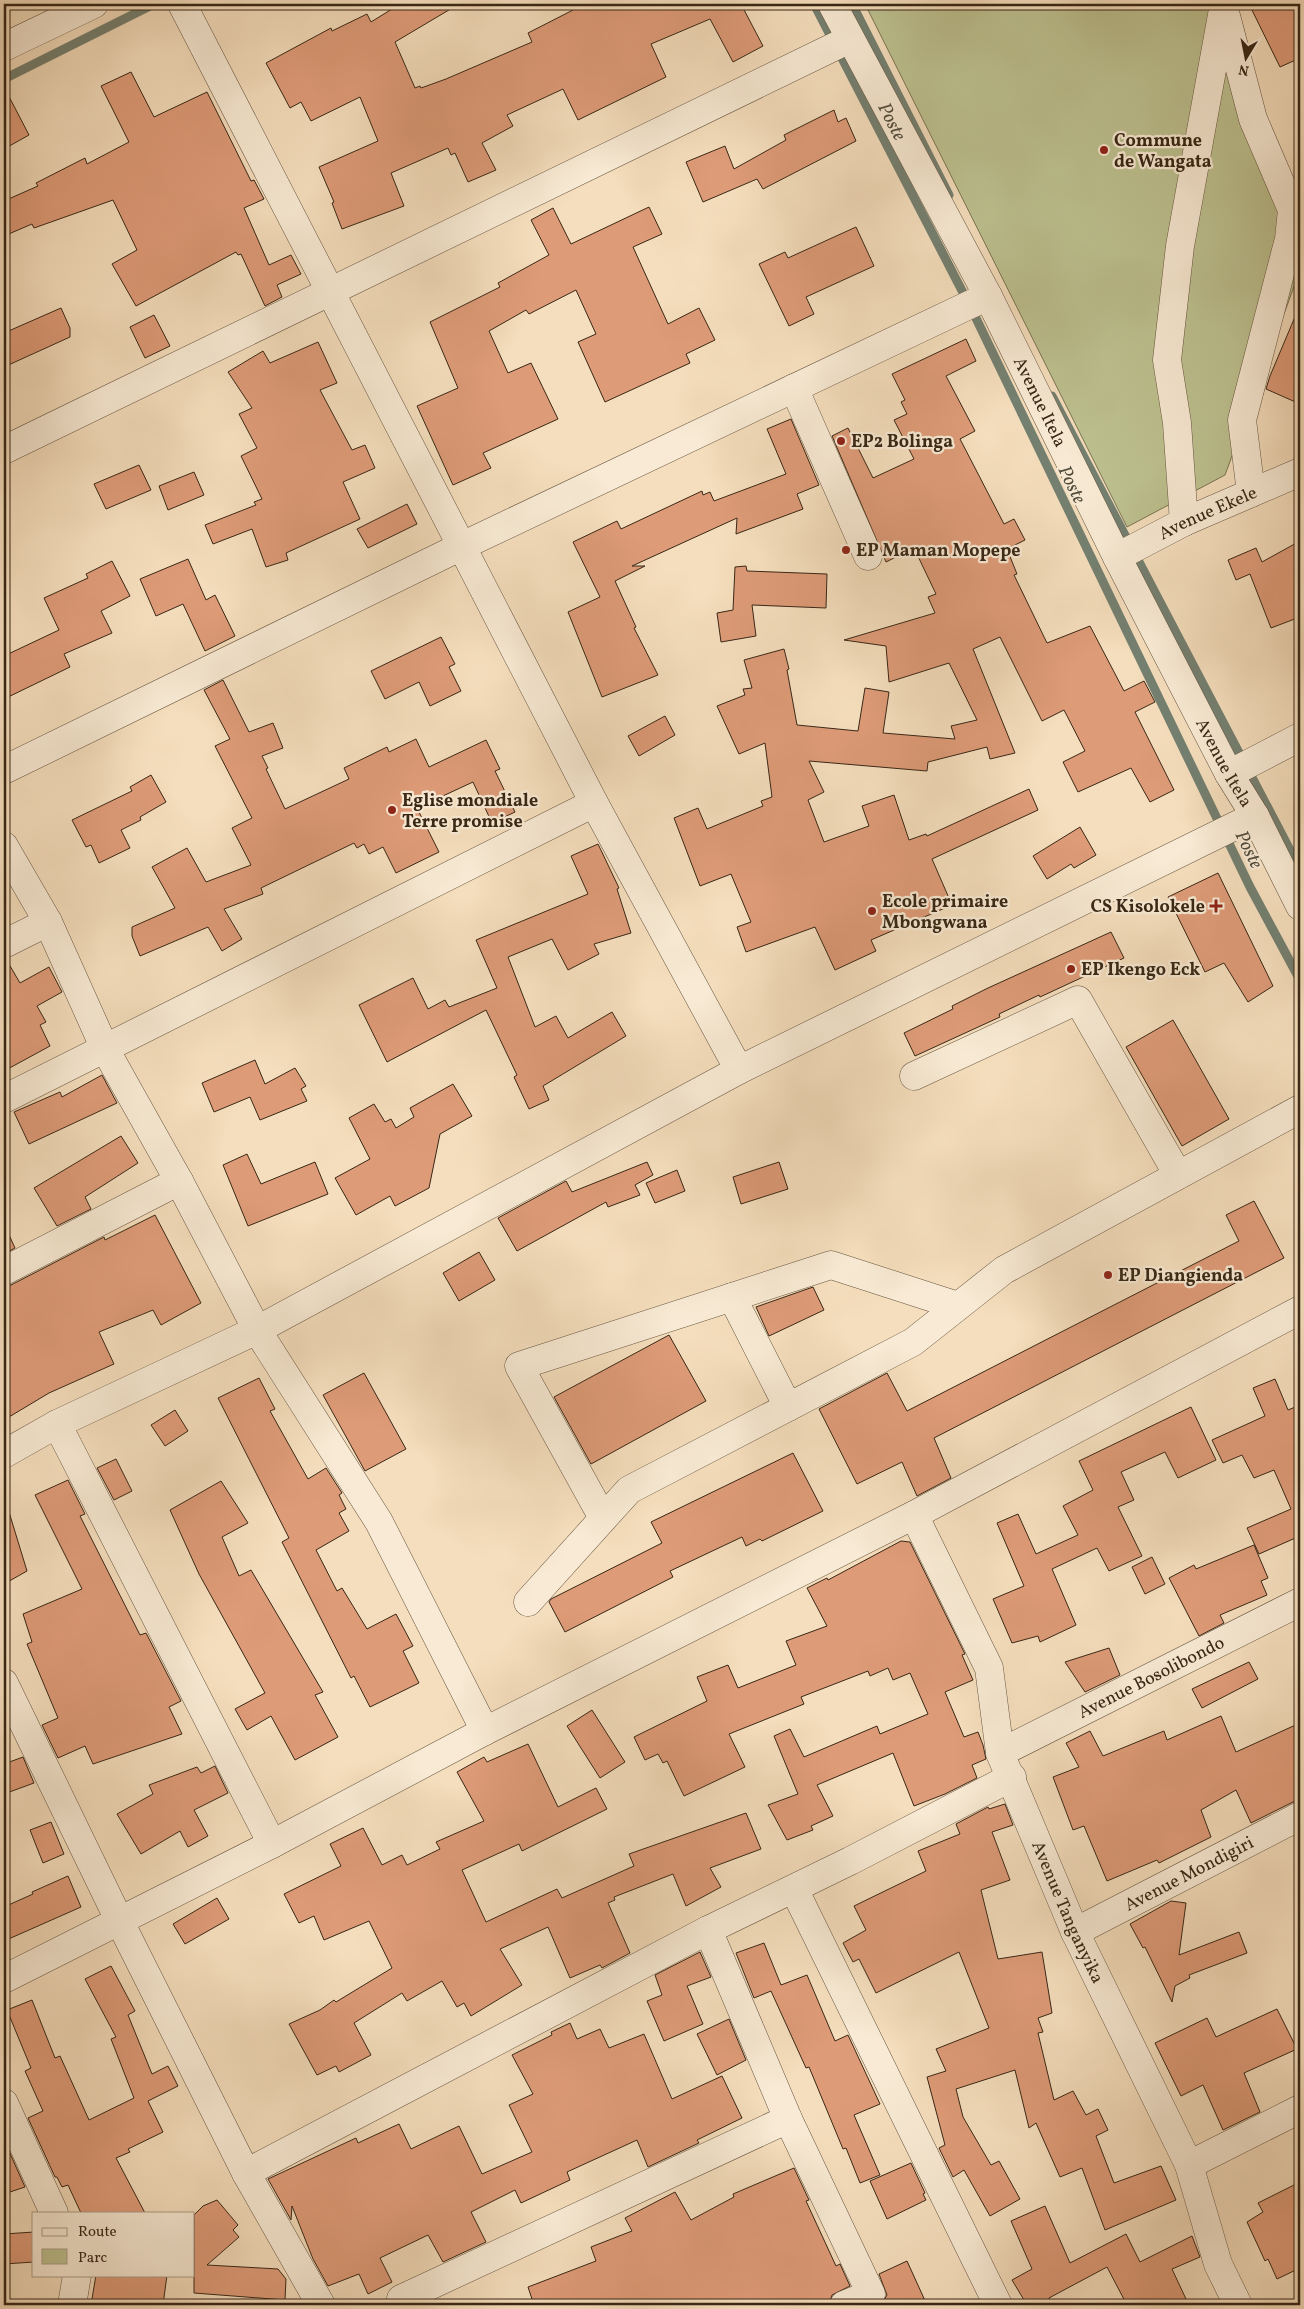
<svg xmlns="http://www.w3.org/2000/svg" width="1304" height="2309" viewBox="0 0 1304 2309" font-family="Vollkorn,serif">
<rect width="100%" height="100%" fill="#f5debd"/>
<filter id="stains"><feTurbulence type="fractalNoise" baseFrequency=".004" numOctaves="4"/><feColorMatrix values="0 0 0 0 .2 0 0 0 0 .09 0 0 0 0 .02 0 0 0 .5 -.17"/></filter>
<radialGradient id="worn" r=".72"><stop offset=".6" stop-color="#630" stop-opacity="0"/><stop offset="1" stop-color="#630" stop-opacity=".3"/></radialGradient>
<!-- green -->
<polygon fill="#bdc190" stroke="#7a7453" points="865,4 1226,4 1243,26 1299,273 1225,475 1127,527"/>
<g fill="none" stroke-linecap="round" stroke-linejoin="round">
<!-- stream -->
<g stroke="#748071" stroke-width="9">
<polyline points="814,4 973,312 1250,887 1300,980"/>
<polyline points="852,4 949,195"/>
<polyline points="4,79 154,4"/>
<polyline points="1052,396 1300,869"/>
</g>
</g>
<!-- building -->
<g fill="#de9b78" stroke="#382716">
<polygon points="400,4 459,4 395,42 415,88 420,86 421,88 446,79 532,42 528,33 573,10 570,4 746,4 742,6 763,46 733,62 710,19 651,44 666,77 578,120 563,89 507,115 513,126 482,143 496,170 468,182 455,153 451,155 448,148 391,173 404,206 342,229 332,203 334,202 319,167 378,141 360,97 311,121 301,102 290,108 266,63 331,28 332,31 367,14 371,22"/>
<polygon points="1249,4 1300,4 1300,58 1280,67"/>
<polygon points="131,72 154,117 207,92 251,181 254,180 264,199 244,208 269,265 291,255 301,274 277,285 282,297 265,306 241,254 238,255 236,252 136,306 112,264 137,250 113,200 34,228 32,224 4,236 4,201 38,186 36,183 85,158 87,164 129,142 101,86"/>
<polygon points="4,87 29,135 4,149"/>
<polygon points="834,110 838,122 846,118 856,141 763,189 757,179 703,202 686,162 725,146 734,169 786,140 784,135"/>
<polygon points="649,207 662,234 633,247 668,324 699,308 715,340 686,354 690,363 605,402 578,342 596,334 576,290 529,314 526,310 489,331 508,373 531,363 558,419 483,453 491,468 453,485 417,406 458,388 430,322 500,287 498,283 549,255 531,220 553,208 571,244"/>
<polygon points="856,227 874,266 806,297 814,314 789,326 759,264 785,252 788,258"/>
<polygon points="1300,305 1300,404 1266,389 1270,376"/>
<polygon points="61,308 70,328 70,337 4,367 4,333"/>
<polygon points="154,315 170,346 145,358 130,327"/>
<polygon points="966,339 976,361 946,376 975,431 960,439 1004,524 1014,519 1025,540 1007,549 1017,574 1014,575 1047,643 1090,626 1124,691 1144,681 1155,702 1135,712 1174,790 1150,802 1131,768 1078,792 1063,762 1085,751 1064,710 1042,721 1000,637 973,649 1015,753 990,759 987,747 928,762 927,771 809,761 824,792 808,800 824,842 869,826 862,806 894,795 909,840 926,834 927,836 1029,789 1038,810 932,859 952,905 871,940 876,951 835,970 815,927 746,952 737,927 751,922 731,874 700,886 674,818 698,808 707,829 763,806 761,801 772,797 765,743 739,754 717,706 745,695 743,689 752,688 744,660 784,649 789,669 787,670 797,725 858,731 865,688 889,692 883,733 955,739 951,726 977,720 949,663 889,682 886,646 844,640 935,613 928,597 936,594 914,548 886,562 832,436 848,428 873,478 914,459 894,420 907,414 901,402 905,400 892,374"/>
<polygon points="318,342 337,383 320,390 352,450 365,445 375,468 343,482 360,519 286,553 288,560 266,567 252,529 213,544 205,525 256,505 254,502 262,499 241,456 257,448 239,414 252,408 228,372 263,351 270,363"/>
<polygon points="791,419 819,485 797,494 803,509 736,534 737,518 632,566 645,566 615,581 636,627 634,628 658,675 602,697 568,612 600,597 573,542 617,521 621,529 702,491 703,495 710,492 714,501 786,474 767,429"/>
<polygon points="139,465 151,490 106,509 94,484"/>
<polygon points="194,472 204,495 168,510 159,486"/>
<polygon points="407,504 417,524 368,548 357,529"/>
<polygon points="1300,541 1300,617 1271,628 1250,574 1236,580 1228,560 1256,548 1262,562"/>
<polygon points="188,559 206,600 215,595 235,636 205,651 183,604 156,616 140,579"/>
<polygon points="112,561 130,596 101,611 112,633 64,654 70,667 4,699 4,656 59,630 44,598 88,578 86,574"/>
<polygon points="746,566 747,571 827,574 826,608 752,605 756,636 721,642 717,613 733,610 735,567"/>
<polygon points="441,637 455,664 449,667 461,691 430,706 419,682 385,699 371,671"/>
<polygon points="223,680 249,732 273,723 283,748 262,756 268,768 266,769 285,809 349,779 344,768 387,747 389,752 416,739 429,767 486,740 500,769 495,771 515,812 492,823 473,782 417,808 439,852 396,873 383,847 369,854 364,844 357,848 354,843 261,888 263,894 224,909 242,939 222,951 208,927 140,956 132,936 132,927 175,908 152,867 187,848 206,882 251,865 232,828 252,818 215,746 230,739 204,690"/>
<polygon points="665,716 675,735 639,756 628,736"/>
<polygon points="151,775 166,802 140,817 141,820 121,830 130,848 99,863 91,845 86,847 72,820 132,791 130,787"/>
<polygon points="1080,827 1096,855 1074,868 1071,864 1047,879 1033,856"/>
<polygon points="598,844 619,888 617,889 631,933 594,944 599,954 568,970 552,939 508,957 535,1027 556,1016 568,1038 612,1012 626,1036 543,1086 549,1100 529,1109 514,1077 517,1075 486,1010 387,1062 359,1005 413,978 428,1009 445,1000 449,1007 497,988 476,940 588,894 571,856"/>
<polygon points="1218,873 1273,986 1248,1002 1224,963 1205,972 1168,897"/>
<polygon points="1111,932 1124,958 1040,997 1039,995 999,1014 1000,1017 915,1056 904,1033 953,1009 952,1006 988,988"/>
<polygon points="6,959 20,983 49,967 62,992 37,1006 46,1022 40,1025 50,1046 4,1071 4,960"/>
<polygon points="1173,1020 1229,1119 1182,1146 1126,1047"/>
<polygon points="255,1060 265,1084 295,1068 306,1086 301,1089 307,1101 260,1120 250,1097 214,1112 202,1083"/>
<polygon points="102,1075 117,1103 29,1144 14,1112 60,1092 62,1097"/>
<polygon points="453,1084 472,1116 440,1134 429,1188 395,1206 390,1196 356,1215 335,1178 370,1159 349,1118 374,1104 385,1122 391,1119 396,1128 414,1117 410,1108"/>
<polygon points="121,1136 138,1163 85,1197 91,1209 57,1226 34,1188"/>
<polygon points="247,1154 261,1184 315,1162 328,1194 248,1226 223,1165"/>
<polygon points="647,1162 653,1175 635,1185 640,1195 608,1207 606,1202 517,1251 498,1218 566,1181 572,1192"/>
<polygon points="779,1162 788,1189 741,1204 733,1177"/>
<polygon points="677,1170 685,1191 655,1203 646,1183"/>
<polygon points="1254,1201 1284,1258 934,1438 951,1478 917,1496 902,1462 857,1484 819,1409 887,1373 907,1411 1239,1241 1226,1215"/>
<polygon points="155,1215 201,1303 161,1325 153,1310 99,1332 114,1364 49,1393 4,1420 4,1287 11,1285 104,1237 105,1240"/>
<polygon points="4,1224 15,1248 4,1254"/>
<polygon points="479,1252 495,1280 459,1301 443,1273"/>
<polygon points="813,1287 824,1310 769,1336 756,1307"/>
<polygon points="669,1335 706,1401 591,1464 554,1397"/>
<polygon points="364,1373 406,1449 365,1471 323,1395"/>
<polygon points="259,1378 275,1409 270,1411 308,1479 326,1468 342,1493 339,1495 346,1509 339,1513 349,1531 316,1550 337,1591 342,1588 367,1629 396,1614 413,1646 403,1651 419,1683 370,1707 354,1676 351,1678 282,1542 289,1538 218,1398"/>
<polygon points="1275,1379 1288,1410 1300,1405 1300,1536 1259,1554 1247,1528 1291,1509 1274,1470 1254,1478 1242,1455 1223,1463 1212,1440 1265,1416 1253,1388"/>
<polygon points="1191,1407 1216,1460 1178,1478 1165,1452 1121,1472 1134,1500 1118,1507 1142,1556 1109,1571 1097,1548 1052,1569 1076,1625 1040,1642 1038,1636 1012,1643 993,1599 1024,1586 997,1523 1018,1514 1036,1554 1078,1535 1063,1506 1093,1490 1079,1461"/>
<polygon points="175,1410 188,1431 165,1446 151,1425"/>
<polygon points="793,1453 823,1511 762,1541 760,1539 746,1546 742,1537 670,1571 673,1577 565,1632 549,1602 551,1599 662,1543 651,1522"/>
<polygon points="116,1459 132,1491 114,1500 97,1468"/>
<polygon points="68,1480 85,1514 80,1516 140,1635 146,1633 181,1701 169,1707 182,1734 93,1764 85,1746 58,1758 42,1725 58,1718 27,1644 32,1642 23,1614 82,1589 35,1495"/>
<polygon points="221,1481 248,1523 222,1537 239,1576 251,1570 323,1692 315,1695 338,1737 295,1760 271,1716 247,1730 235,1709 265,1693 199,1574 170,1510"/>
<polygon points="4,1512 9,1512 27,1571 4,1584"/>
<polygon points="901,1541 910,1542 965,1654 962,1655 973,1680 945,1692 964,1737 978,1732 983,1745 986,1759 972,1765 977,1778 945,1794 914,1806 893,1753 817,1785 833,1816 811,1826 813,1830 787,1840 768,1805 798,1794 774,1736 790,1729 804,1757 877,1726 880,1734 928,1714 910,1673 893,1680 888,1668 870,1676 868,1671 801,1697 804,1704 729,1734 745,1767 684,1796 667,1761 663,1763 658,1754 645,1760 634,1737 707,1701 697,1677 728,1665 738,1688 796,1665 786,1641 827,1626 807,1588 827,1578 828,1580"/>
<polygon points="1254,1545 1268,1578 1261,1581 1267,1595 1220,1615 1224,1623 1199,1636 1169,1578 1194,1565 1196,1569"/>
<polygon points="1152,1557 1165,1584 1145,1594 1132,1567"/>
<polygon points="1109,1648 1120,1675 1085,1692 1065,1662"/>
<polygon points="1249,1662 1258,1679 1202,1708 1192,1689"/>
<polygon points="592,1710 625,1762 600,1778 567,1726"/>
<polygon points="1221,1716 1236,1752 1300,1723 1300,1800 1293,1802 1251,1823 1236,1790 1201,1810 1211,1837 1159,1863 1157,1860 1107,1881 1084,1826 1073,1830 1053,1777 1079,1767 1066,1743 1090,1731 1103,1756 1164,1731 1167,1740"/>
<polygon points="528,1744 558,1807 596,1788 607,1809 522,1851 519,1844 462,1870 486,1922 557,1889 562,1898 634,1866 629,1854 746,1813 761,1849 710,1868 721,1887 686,1906 673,1874 614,1897 615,1900 608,1903 630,1953 602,1968 600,1965 570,1978 548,1927 500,1949 522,1985 471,2016 464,2003 457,2007 442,1981 407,2001 402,1993 354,2023 371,2055 339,2072 336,2066 317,2075 289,2024 320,2010 334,2000 336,2002 392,1968 369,1921 324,1940 314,1916 299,1923 284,1894 341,1866 330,1844 363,1828 382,1865 402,1855 407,1865 440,1849 436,1842 484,1821 457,1772 484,1757 487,1762"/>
<polygon points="23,1757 34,1783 4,1794 4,1764"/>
<polygon points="215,1766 228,1793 194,1810 208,1836 188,1847 180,1831 141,1854 117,1814 153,1794 149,1785 197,1767 201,1773"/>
<polygon points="1005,1804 1013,1825 992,1832 1010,1880 981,1890 998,1959 1042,1952 1052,2013 1038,2018 1043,2032 1038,2033 1054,2100 1073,2091 1086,2115 1098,2109 1108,2130 1096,2136 1114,2183 1161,2166 1176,2200 1105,2230 1082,2168 1060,2177 1036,2123 1029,2128 1015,2070 956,2089 963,2117 991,2165 999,2161 1020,2199 990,2216 964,2170 953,2177 939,2148 945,2145 927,2077 946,2071 936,2049 989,2028 959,1952 876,1993 859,1959 853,1962 843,1943 866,1930 854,1906 926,1871 918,1851 960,1834 956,1824 988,1807 989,1809"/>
<polygon points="51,1822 64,1854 43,1863 30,1830"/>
<polygon points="68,1876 81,1907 4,1941 4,1907 33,1894 32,1892"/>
<polygon points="217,1898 229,1919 185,1944 173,1924"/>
<polygon points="1171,1901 1186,1903 1179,1955 1239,1932 1247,1953 1189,1975 1190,1978 1175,1986 1172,2002 1145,1947 1143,1948 1130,1924"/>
<polygon points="764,1943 781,1985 807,1975 835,2041 848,2035 880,2104 854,2115 880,2175 860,2183 846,2148 843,2149 809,2067 806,2068 771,1991 754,1998 736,1953"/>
<polygon points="700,1952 711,1977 687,1986 703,2024 664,2041 647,2001 662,1995 655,1975"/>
<polygon points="111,1966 135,2011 128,2015 152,2074 168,2066 178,2086 148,2101 163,2132 128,2149 130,2152 116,2158 145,2213 81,2213 68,2185 62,2187 57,2177 55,2177 28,2118 43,2111 25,2071 31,2068 7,2010 32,2000 55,2058 60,2056 89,2120 134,2098 111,2039 116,2037 85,1979"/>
<polygon points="1277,2009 1297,2049 1244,2073 1260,2112 1223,2130 1203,2085 1181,2096 1155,2043 1207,2018 1216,2037"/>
<polygon points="729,2019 746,2060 717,2075 697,2034"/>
<polygon points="570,2023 577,2039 600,2029 609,2048 644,2034 672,2099 722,2076 742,2118 697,2140 699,2143 648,2167 637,2140 567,2172 570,2180 521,2203 515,2190 471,2212 486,2242 443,2262 428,2235 380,2258 392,2282 368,2294 359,2274 328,2286 313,2259 292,2206 291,2220 268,2179 356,2138 358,2143 399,2124 411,2149 459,2126 482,2174 532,2152 509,2105 533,2094 512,2055 552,2035 551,2032"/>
<polygon points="4,2140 25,2187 4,2194"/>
<polygon points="911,2163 925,2193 923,2194 926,2200 887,2219 870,2181"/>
<polygon points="794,2168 809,2200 806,2201 836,2266 840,2264 850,2286 832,2295 829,2305 534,2305 528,2287 596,2261 591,2247 632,2231 625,2218 675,2192 691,2220 734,2197 733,2194"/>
<polygon points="1300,2182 1300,2268 1277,2279 1268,2259 1265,2261 1247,2222 1263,2212 1258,2203"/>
<polygon points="217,2200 238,2225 233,2230 239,2237 207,2265 278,2269 286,2279 285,2300 194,2293 194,2215 203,2206"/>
<polygon points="1045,2206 1070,2263 1126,2234 1140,2262 1192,2236 1200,2257 1172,2269 1186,2299 1173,2305 1127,2305 1107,2267 1049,2298 1053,2305 1027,2305 1012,2280 1032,2269 1011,2221"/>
<polygon points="34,2232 34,2262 4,2264 4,2234"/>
<polygon points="907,2261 927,2305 881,2305 887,2295 879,2274"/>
<polygon points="96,2275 167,2275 163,2305 91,2305"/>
</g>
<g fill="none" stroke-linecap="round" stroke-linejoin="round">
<!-- minor casing -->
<g stroke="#675540" stroke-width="29">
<g id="minor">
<polyline points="182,4 594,803 739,1070"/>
<path id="s1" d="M832 4 988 296 1117 557 1229 774 1255 816 1300 906"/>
<polyline points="1226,16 1253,119 1292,210 1289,239 1242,420 1251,493"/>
<polyline points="4,47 94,4"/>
<polyline points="794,388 868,556"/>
<polyline points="4,450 850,39"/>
<polyline points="1184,522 1177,423 1167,360 1180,246 1224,4"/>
<path id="s2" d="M1117 557 1184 522 1300 472"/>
<polyline points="4,770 462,546 988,296"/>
<polyline points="1229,774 1300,737"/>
<polyline points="4,846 48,922 105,1049 179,1181 257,1330 379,1522 485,1731"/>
<polyline points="4,944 48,922"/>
<polyline points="914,1076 1078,1000 1178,1175"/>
<polyline points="4,1099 594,803"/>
<polyline points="4,1271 179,1181"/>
<polyline points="732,1297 788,1407"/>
<polyline points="57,1424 272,1844"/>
<polyline points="4,1454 57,1424 257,1330 739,1070 1255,816"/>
<path id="s3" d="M914 1515 989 1668 1000 1753 1075 1932 1189 2165 1218 2264 1238 2305"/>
<polyline points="603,1518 519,1366 831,1265 958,1306"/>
<polyline points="528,1602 629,1490 913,1342 1004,1270 1300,1109"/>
<polyline points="4,1683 120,1922 246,2173 321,2305"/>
<path id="s4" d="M1000 1753 1300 1602"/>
<polyline points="794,1889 998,2305"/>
<polyline points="708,1930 788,2119 871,2294 844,2305"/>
<path id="s5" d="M1075 1932 1300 1816"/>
<polyline points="4,1979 272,1844 485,1731 914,1515 1300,1310"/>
<polyline points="4,2103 54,2213"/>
<polyline points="1189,2165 1300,2109"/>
<polyline points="246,2173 708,1930 850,1861 1012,1777"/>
<polyline points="401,2299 788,2119"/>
<polyline points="72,2305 77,2275"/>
</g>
</g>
<!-- minor -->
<use href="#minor" stroke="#f8ead4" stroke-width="28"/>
</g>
<!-- markers -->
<g fill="#8f2418" stroke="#f8ead4" stroke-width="2">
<circle cx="1104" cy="150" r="5"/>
<circle cx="841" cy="441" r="5"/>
<circle cx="846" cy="550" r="5"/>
<circle cx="392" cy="810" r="5"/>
<path d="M1213.5 898.5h5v5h5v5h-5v5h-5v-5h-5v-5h5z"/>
<circle cx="872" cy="911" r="5"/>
<circle cx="1071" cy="969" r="5"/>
<circle cx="1108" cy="1275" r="5"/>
</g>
<g text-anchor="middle" stroke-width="4.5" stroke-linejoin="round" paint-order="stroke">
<!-- poi labels -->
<g font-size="18" font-weight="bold" fill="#382716" stroke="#f8ead4" text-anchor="start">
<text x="1114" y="146">Commune<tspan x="1114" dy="21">de Wangata</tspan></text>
<text x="851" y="447">EP2 Bolinga</text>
<text x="856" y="556">EP Maman Mopepe</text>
<text x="402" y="806">Eglise mondiale<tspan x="402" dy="21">Terre promise</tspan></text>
<text x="882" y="907">Ecole primaire<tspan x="882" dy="21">Mbongwana</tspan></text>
<text x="1205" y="912" text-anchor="end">CS Kisolokele</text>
<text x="1081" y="975">EP Ikengo Eck</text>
<text x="1118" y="1281">EP Diangienda</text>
</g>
<!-- street labels -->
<g font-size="18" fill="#382716" stroke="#f8ead4">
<text dy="6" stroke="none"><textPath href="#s1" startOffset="449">Avenue Itela</textPath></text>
<text dy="6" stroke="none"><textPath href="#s2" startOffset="101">Avenue Ekele</textPath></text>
<text dy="6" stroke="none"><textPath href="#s1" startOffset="854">Avenue Itela</textPath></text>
<text dy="6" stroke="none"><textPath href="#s4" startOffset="169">Avenue Bosolibondo</textPath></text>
<text dy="6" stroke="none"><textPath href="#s5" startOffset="128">Avenue Mondigiri</textPath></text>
<text dy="6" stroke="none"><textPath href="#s3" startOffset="429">Avenue Tanganyika</textPath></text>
</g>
<!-- water labels -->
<g font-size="19" font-style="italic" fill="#514c3c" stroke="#f8ead4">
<text transform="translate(893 121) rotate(63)" y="7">Poste</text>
<text transform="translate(1073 484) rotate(64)" y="7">Poste</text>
<text transform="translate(1250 849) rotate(64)" y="7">Poste</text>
</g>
</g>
<!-- margin -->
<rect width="1304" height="2309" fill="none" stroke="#f5debd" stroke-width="20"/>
<rect x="5" y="5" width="1294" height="2299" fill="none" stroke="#382716" stroke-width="2.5"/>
<rect x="10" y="10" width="1284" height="2289" fill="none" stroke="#382716"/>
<!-- legend -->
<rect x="32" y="2212" width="162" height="65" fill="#f8ead4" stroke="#ab9c88"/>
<rect x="42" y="2228" width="25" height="8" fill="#f8ead4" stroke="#ab9c88"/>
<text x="78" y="2236" font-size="15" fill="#382716">Route</text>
<rect x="42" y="2249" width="25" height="15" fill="#bdc190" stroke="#ab9c88"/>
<text x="78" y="2262" font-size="15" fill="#382716">Parc</text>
<!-- north arrow -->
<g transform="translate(1246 58) rotate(190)" stroke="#f8ead4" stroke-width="4" paint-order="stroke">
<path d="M0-4L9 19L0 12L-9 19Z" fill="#382716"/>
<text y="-8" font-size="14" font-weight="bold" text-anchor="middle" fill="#382716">N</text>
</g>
<rect width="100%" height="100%" filter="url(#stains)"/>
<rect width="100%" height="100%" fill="url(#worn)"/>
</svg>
